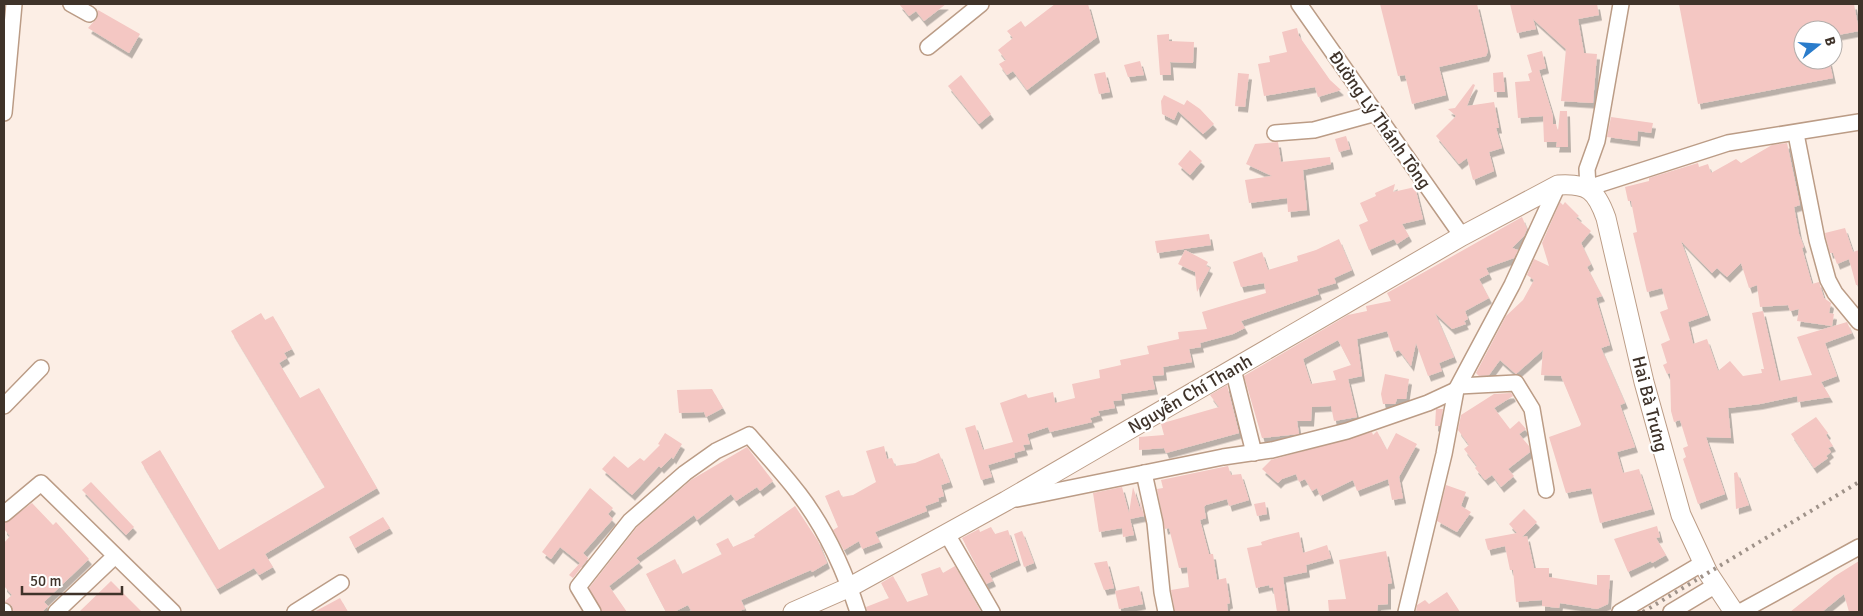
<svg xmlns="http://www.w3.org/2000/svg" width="1863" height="616" viewBox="0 0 1863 616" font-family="Signika,sans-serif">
<defs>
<filter id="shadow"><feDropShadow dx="3" dy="5.5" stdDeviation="0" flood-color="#0004"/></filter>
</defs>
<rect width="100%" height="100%" fill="#fceee5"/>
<!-- building -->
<g fill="#f4c7c3" fill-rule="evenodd" filter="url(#shadow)">
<polygon points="899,4 946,4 924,21 916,11 909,16"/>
<polygon points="1055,4 1088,4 1097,37 1027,90 1013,71 1007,75 999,64 1006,60 998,50 1013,38 1007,31 1021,21 1025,27"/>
<polygon points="1380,4 1477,4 1488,51 1486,56 1439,67 1446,95 1412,104 1405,75 1398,76"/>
<polygon points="1510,4 1597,4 1599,15 1578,19 1584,53 1597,54 1593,103 1561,101 1566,49 1533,19 1536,29 1517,33"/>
<polygon points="1679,4 1854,4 1859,31 1838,35 1837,30 1803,30 1803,60 1829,60 1833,78 1698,104"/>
<polygon points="98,10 140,34 129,53 88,28 97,18"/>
<polygon points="1297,28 1299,36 1330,80 1341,90 1318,97 1315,87 1264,96 1258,64 1270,62 1269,56 1287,52 1282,32"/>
<polygon points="1169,34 1169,41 1194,42 1193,63 1170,62 1171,75 1160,75 1157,35"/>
<polygon points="1542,51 1546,68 1539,70 1553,116 1553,124 1556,124 1558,131 1560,111 1567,111 1568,147 1556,147 1557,142 1544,142 1543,116 1518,118 1515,82 1530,81 1528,74 1532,72 1527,55"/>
<polygon points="1140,61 1144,75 1128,77 1124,65"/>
<polygon points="1105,72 1110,92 1099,94 1094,74"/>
<polygon points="1503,72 1505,92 1494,92 1493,73"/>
<polygon points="1238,73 1249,74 1245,107 1235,106"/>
<polygon points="961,75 991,114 979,124 948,86"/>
<polygon points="1473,84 1475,85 1467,106 1494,102 1499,128 1496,128 1502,148 1489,152 1494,171 1473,180 1467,158 1459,164 1436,136 1456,116 1448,109 1455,108"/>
<polygon points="1164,95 1184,105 1187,100 1200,109 1214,124 1203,134 1178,111 1174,120 1162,114 1161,101"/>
<polygon points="1611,117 1653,123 1651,133 1638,131 1637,141 1607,137"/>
<polygon points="1346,136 1350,149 1339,152 1335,139"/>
<polygon points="1278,142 1281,162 1330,157 1331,164 1303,170 1307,210 1288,212 1287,198 1249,203 1245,180 1272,176 1246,164 1255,144"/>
<polygon points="1787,143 1800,205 1794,207 1799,234 1804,247 1802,248 1812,284 1819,282 1824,298 1831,303 1829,313 1834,314 1832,326 1797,321 1799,309 1790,311 1788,305 1760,307 1757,285 1749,288 1741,263 1727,277 1717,268 1712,273 1681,241 1708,315 1688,322 1693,344 1707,339 1718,371 1730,361 1743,376 1762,373 1761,369 1764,369 1752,313 1763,311 1779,381 1812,375 1797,337 1847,322 1852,333 1825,343 1837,376 1821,382 1830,397 1798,402 1797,396 1760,404 1728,408 1731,438 1706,437 1725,494 1698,504 1683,459 1686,457 1683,448 1688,446 1680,420 1674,422 1671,411 1670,373 1667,374 1663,365 1667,363 1661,344 1670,340 1660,312 1668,309 1662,288 1647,292 1633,233 1637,232 1631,201 1628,201 1625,187 1649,181 1649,178 1698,163 1699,167 1708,164 1711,173 1736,159 1741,163 1772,145"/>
<polygon points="1190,150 1202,161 1190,175 1178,164"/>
<polygon points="1395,184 1393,192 1415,187 1423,219 1402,224 1409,236 1397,244 1394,239 1369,250 1359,225 1368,221 1360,203 1376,196 1375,193"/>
<polygon points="1560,202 1563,205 1565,202 1579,216 1576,218 1591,231 1581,243 1591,264 1587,267 1602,296 1596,298 1610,345 1601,348 1625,403 1620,405 1635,447 1617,452 1623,473 1639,469 1652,509 1600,523 1591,488 1566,493 1549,437 1580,426 1581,424 1561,376 1541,375 1543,350 1516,374 1500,360 1489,375 1479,376 1476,373 1506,316 1523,300 1534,280 1527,275 1534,259 1549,266 1542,243"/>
<path d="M1522 217 1527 229 1524 236 1512 248 1518 250 1514 258 1486 268 1489 274 1479 279 1489 298 1465 311 1468 319 1464 321 1466 324 1452 329 1435 313 1454 357 1439 363 1442 371 1428 376 1416 343 1411 366 1399 350 1394 352 1387 331 1357 339 1362 376 1348 379 1357 417 1334 421 1331 406 1312 407 1311 421H1297L1299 434 1262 438 1244 376 1348 315 1367 311 1366 306 1391 301 1387 293ZM1338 340 1351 365 1333 371 1336 380 1311 384 1303 359Z"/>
<polygon points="1845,228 1853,252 1859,250 1859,285 1856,285 1849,259 1837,264 1833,253 1830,253 1826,238 1825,233"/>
<polygon points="1209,234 1211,245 1157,253 1155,241"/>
<polygon points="1339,239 1352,270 1334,278 1336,283 1317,289 1319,294 1241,321 1245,328 1233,334 1200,343 1201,347 1189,349 1192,362 1163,367 1164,375 1152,376 1155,389 1121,394 1122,400 1113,401 1115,408 1098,411 1100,415 1090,418 1092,422 1050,432 1048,427 1027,434 1030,444 1023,445 1025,450 1014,453 1015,457 988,465 992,477 981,480 965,428 975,425 983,450 1013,442 1000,403 1026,394 1028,398 1053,392 1055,403 1075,398 1072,384 1100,378 1099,370 1121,365 1120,360 1149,354 1147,346 1179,339 1178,332 1207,329 1202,312 1266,293 1264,283 1241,287 1233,262 1262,252 1268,270 1298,261 1297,256 1316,250"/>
<polygon points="1185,250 1208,262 1206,266 1210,268 1197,292 1195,272 1178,264"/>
<polygon points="261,313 265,320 273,316 292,349 284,353 287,358 279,363 300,398 319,388 377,488 265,554 273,567 259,575 254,568 217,589 141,462 160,450 219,550 325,487 231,331"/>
<polygon points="1385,374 1409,379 1406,399 1397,399 1395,404 1383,404 1381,394"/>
<polygon points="1227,385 1239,433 1166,453 1164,448 1139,450 1139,437 1164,435 1161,424 1163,423 1219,407 1210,395"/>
<polygon points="712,389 723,408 706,417 704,412 679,413 677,390"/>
<polygon points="1511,393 1513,396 1494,408 1510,429 1519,421 1526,429 1519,434 1529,446 1530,452 1508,469 1514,476 1501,487 1492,475 1485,480 1475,468 1477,466 1464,449 1469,445 1458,430 1461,415 1494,394"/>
<polygon points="1436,409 1443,409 1440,426 1435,426"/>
<polygon points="1816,417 1828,433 1826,435 1833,446 1828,448 1831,452 1826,456 1828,458 1814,468 1791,434"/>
<polygon points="1377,431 1387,450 1396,433 1417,444 1399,477 1403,498 1392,500 1388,479 1357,491 1353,480 1320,496 1317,488 1312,491 1305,479 1299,482 1296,474 1282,479 1278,483 1262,469 1271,460 1372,432 1373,435"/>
<polygon points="665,433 682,444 673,459 672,457 661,468 659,466 632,495 602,469 614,456 628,468 640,458 644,461 660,445 658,444"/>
<polygon points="884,446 887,459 892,458 895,466 915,463 939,453 950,482 941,485 944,496 938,498 939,501 925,506 927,511 875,532 880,542 862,549 859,541 844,550 833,530 838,527 825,496 839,490 842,497 853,495 876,482 866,451"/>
<polygon points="747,447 773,481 760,491 757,487 736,501 731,494 697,520 694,515 654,545 636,558 640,562 609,586 627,612 602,612 589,588 637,527 691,480"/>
<polygon points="1228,466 1231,475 1241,474 1249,500 1229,506 1227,499 1206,505 1204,507 1206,518 1200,520 1209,554 1213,554 1217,580 1226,578 1230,603 1227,604 1228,612 1175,612 1171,590 1189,587 1187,567 1179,568 1169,528 1165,529 1157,489 1163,488 1161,480"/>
<polygon points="1737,472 1749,505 1736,509 1734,473"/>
<polygon points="91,482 134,527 126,535 82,490"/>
<polygon points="1446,485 1466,492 1461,506 1471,512 1457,532 1437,521"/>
<polygon points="1122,487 1129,513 1133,487 1141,512 1140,500 1144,516 1130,519 1134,535 1123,537 1122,528 1099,532 1093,493"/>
<polygon points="590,488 613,508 608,514 613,519 583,553 588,558 590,556 573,578 569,575 580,563 560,547 551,559 542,552"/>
<polygon points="1265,502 1267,514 1257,516 1254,504"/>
<polygon points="32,503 53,525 56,522 89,559 44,602 48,606 42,612 13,612 12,606 4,602 12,595 4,586 4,543 10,536 4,529 4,524"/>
<polygon points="795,506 818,541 827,563 812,572 811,570 741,600 745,609 736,612 692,612 688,605 674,612 666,612 646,574 675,559 682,574 722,554 716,544 728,538 733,547 755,537 754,535"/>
<polygon points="1524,509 1537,522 1522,537 1527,536 1534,568 1549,568 1549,577 1597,585 1597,575 1610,575 1608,604 1597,609 1560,603 1559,608 1542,606 1542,600 1516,602 1513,570 1510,570 1505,546 1488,550 1485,539 1517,533 1509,524"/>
<polygon points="383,517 390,528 355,548 349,537"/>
<polygon points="1657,526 1660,537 1656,538 1666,555 1652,563 1651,561 1628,572 1614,539"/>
<polygon points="991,527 995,534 1008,530 1018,560 989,573 993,581 986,584 962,538 979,529 980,532"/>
<polygon points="1022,531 1034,563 1024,567 1014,534"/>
<polygon points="1299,532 1303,553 1327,545 1331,558 1306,565 1307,572 1283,577 1288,612 1277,612 1273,587 1270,588 1269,585 1256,588 1247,548 1262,545 1261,542 1274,538"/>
<polygon points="1386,551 1392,583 1388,584 1388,604 1378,605 1377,612 1329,612 1328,600 1346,599 1339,560"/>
<polygon points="1107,561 1114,588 1104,590 1094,563"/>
<polygon points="1859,561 1859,612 1849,612 1844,594 1822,612 1790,612 1835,576"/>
<polygon points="955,566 981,612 867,612 866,607 889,598 881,583 893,576 907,602 928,595 921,574 940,567 943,573"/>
<polygon points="111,581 142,612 79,612"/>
<polygon points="1139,586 1143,604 1119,609 1115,591"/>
<polygon points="1447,592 1460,612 1416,612 1417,605 1425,600 1429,604"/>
<polygon points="340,598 348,612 314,612"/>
</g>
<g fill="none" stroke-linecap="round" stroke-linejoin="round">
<!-- minor casing -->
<g stroke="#bb9c86" stroke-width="18">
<g id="minor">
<polyline points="71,4 89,14"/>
<polyline points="1299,4 1462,236"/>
<polyline points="1621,4 1597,141 1587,169 1588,188 1728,143 1859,122"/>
<polyline points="928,47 981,4"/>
<polyline points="4,113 14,4"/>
<polyline points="1275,133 1314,130 1376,113"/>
<polyline points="1796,134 1817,240 1828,280 1835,293 1859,322"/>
<polyline points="1233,369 1254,453"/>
<polyline points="1459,386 1516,383 1532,409 1546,490"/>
<polyline points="4,406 41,368"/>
<polyline points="1144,473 1155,523 1162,592 1166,612"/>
<polyline points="1017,499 1223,457 1272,450 1347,431 1428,403 1456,390"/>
<polyline points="4,514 41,483 173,612"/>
<polyline points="947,534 992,612"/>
<polyline points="4,611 4,612"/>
<polyline points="56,612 115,556"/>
<polyline points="295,612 341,583"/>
<path d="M593 612 578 587 630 521 685 473 716 451 749 435C766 455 784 474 799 494 826 529 845 572 858 612"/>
<polyline points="1406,612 1444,454 1456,390 1512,285 1558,185"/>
<polyline points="1620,612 1703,563"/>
<polyline points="1671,612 1716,585"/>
<polyline points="1740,612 1859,547"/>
</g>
</g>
<!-- major casing -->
<g stroke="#bb9c86" stroke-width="21">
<path id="major" d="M793 612 850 587 1006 501 1462 236 1558 185C1588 183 1596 190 1606 218L1644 382 1681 515 1708 573 1734 612"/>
</g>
<!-- minor -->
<use href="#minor" stroke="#fff" stroke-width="15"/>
<!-- major -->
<use href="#major" stroke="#fff" stroke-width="19"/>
<!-- rail -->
<polyline stroke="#9f9289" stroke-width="4" stroke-dasharray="2.5 5" stroke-linecap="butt" points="1643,612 1859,482"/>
</g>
<g text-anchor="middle" stroke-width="4.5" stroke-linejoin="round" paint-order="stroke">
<!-- street labels -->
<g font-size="18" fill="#3f332a" stroke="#fff">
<text transform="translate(1380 120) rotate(55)" y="6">Đường Lý Thánh Tông</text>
<text transform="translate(1190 394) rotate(-30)" y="6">Nguyễn Chí Thanh</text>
<text transform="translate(1650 404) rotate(76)" y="6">Hai Bà Trưng</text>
</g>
</g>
<!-- border -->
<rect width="1863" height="616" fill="none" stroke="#3f332a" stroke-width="10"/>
<!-- north arrow -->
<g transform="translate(1818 45) rotate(73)"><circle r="24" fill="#ffffff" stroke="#b2adaa"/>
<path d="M0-4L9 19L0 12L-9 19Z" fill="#2a7ccb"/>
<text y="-8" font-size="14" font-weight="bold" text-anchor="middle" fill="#3f332a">B</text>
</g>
<!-- scale -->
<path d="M22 586v8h100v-8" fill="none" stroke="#3f332a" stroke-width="2.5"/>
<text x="30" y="586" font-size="15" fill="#3f332a" stroke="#ffffff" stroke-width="4" paint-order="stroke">50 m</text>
</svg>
